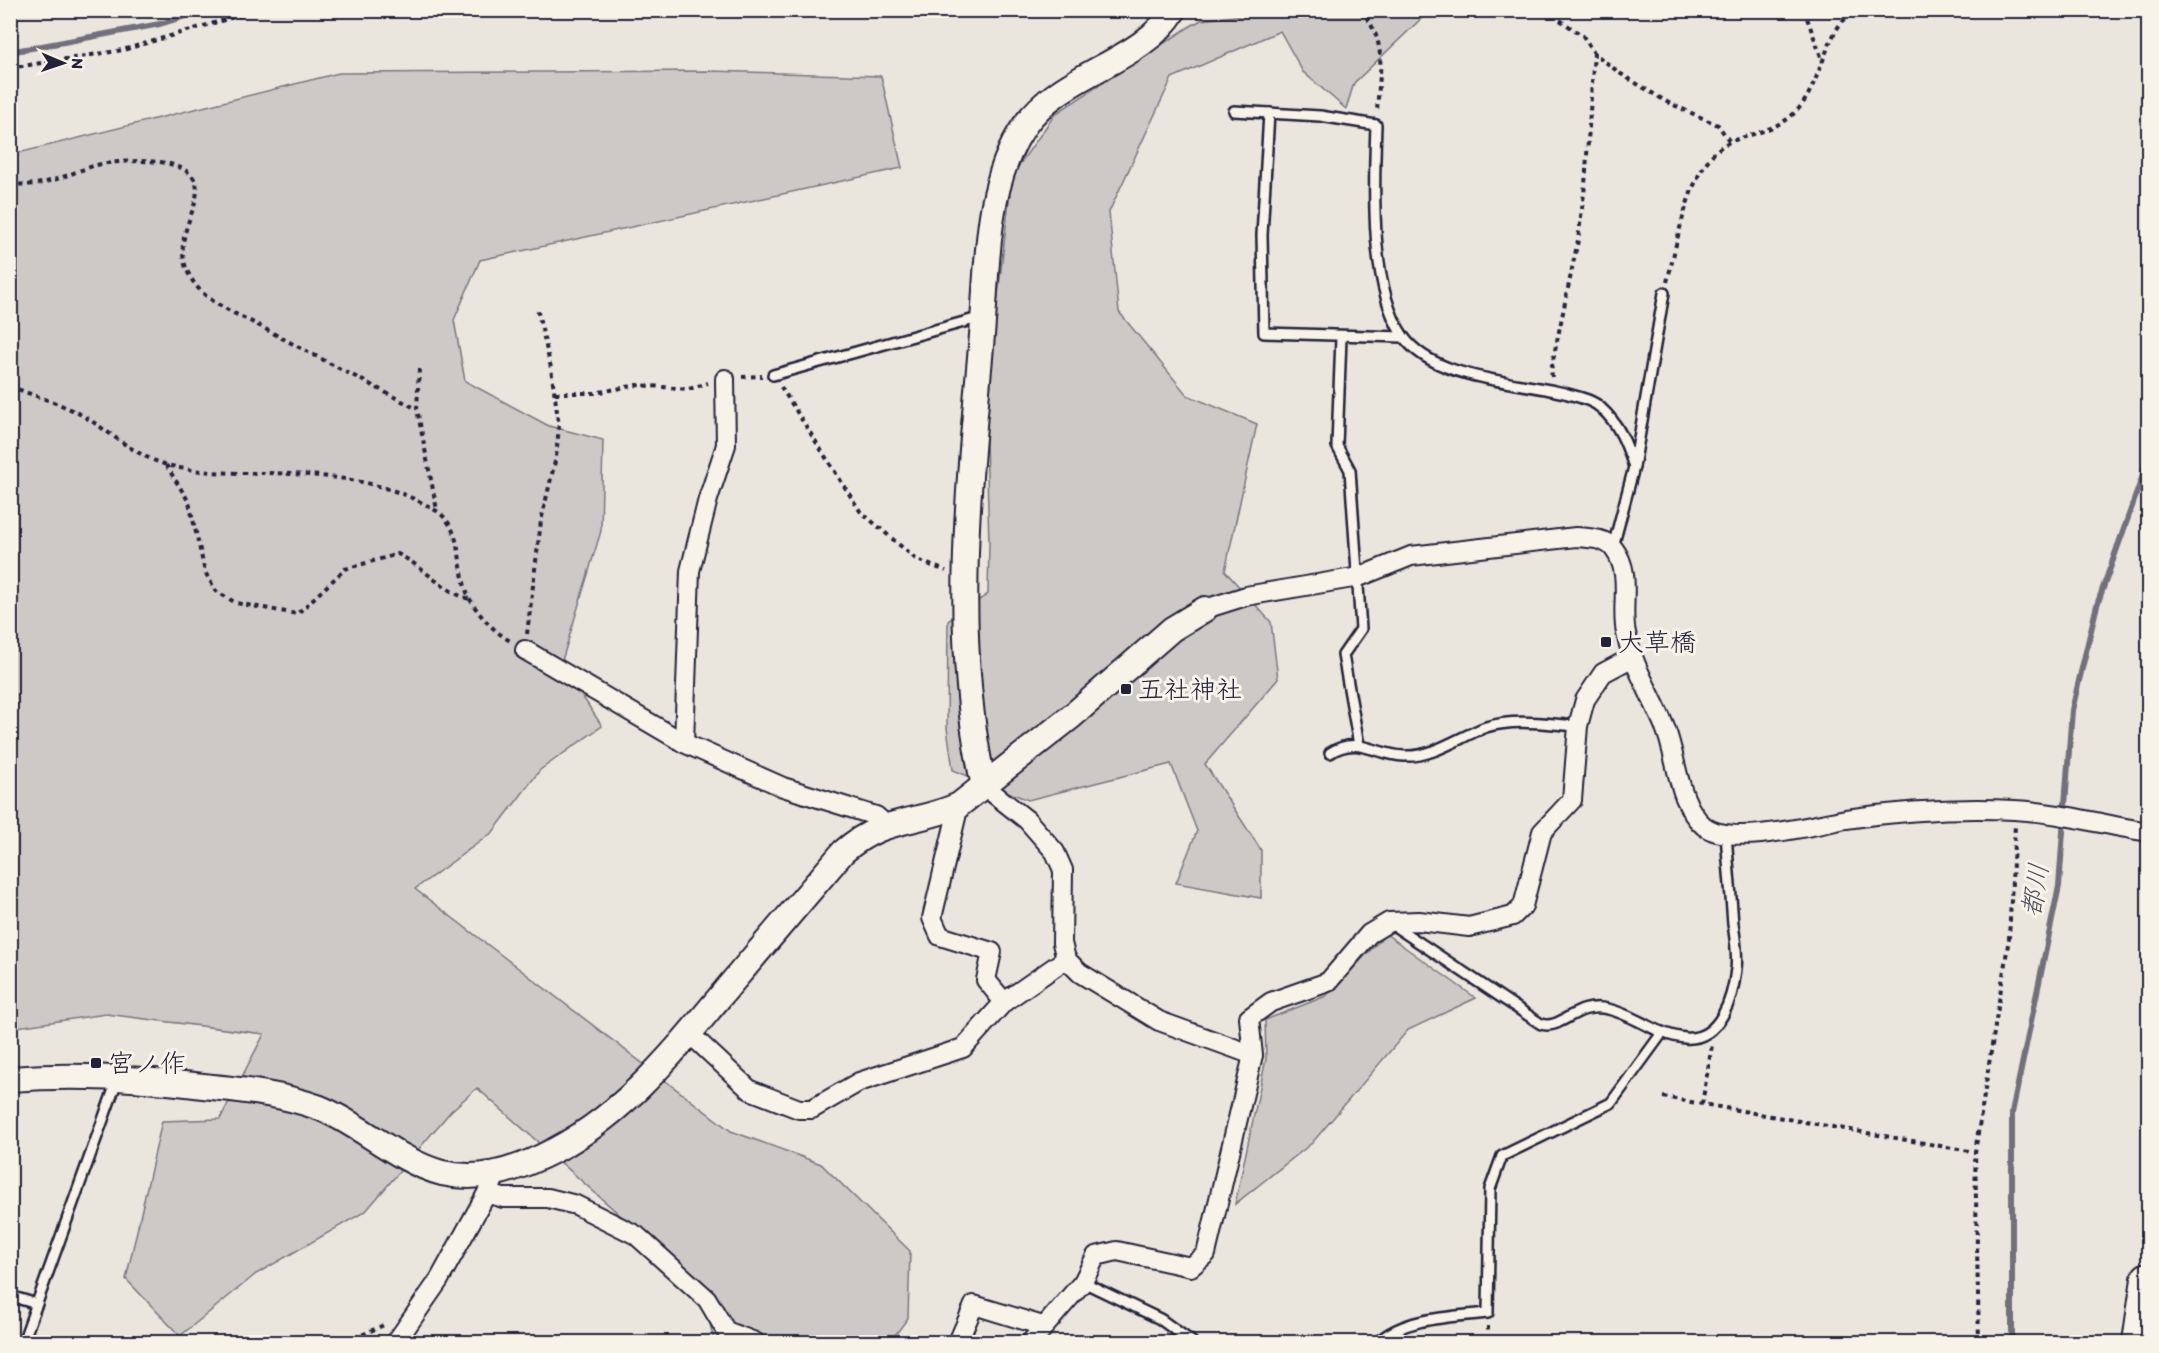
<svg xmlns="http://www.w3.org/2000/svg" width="2159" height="1353" viewBox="0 0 2159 1353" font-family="Itim,'Klee One',sans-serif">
<rect width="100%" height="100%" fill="#eae6de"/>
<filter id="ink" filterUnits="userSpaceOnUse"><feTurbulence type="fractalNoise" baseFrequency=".0167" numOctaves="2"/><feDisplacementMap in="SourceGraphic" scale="12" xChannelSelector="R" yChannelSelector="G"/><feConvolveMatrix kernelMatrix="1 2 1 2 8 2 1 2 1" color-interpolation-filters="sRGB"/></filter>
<g filter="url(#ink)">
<!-- green -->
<g fill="#cdc9c6" stroke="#787680" stroke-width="1.5">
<polygon points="1286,10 1422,11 1426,14 1354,83 1346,109 1303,72 1280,31 1172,78 1109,212 1119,312 1187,395 1257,424 1225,571 1271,622 1278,679 1205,764 1261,850 1261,898 1176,883 1197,831 1171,764 1028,800 953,770 947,728 948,621 988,594 989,543 985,407 1012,175 1055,114 1189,27 1201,20"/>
<polygon points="710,71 881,76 902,168 480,260 454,320 465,381 549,426 603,440 601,531 561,664 602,726 540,770 493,832 415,889 731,1131 821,1164 910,1251 908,1318 890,1342 711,1342 713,1337 702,1288 477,1088 451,1111 366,1211 256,1274 180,1336 126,1279 162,1121 220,1119 264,1034 106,1014 11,1028 10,155 339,73"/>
<polygon points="1386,934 1476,998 1408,1030 1312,1143 1235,1204 1266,1059 1265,1020 1326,996"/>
</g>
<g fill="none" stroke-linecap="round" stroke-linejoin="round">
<!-- stream -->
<g stroke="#716f7b" stroke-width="6">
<polyline points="10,52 160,24 205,10"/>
<polyline points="2012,1342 2012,1113 2059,886 2072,710 2097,605 2142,478 2148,452"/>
</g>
<!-- lane casing -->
<g stroke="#22223b" stroke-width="14">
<g id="lane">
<path d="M1234 111 1320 116 1376 125C1374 183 1369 286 1403 336 1434 381 1520 381 1568 394 1579 397 1593 400 1601 408 1619 424 1627 445 1634 467"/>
<polyline points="1269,113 1262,235 1264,333 1403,337"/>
<polyline points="1341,337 1337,446 1350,470 1361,629 1343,655 1359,745"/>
<polyline points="773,375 982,317"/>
<polyline points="1613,547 1634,467 1664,293"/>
<path d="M1330 753C1358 735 1375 755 1404 756 1432 758 1461 736 1486 727 1515 718 1548 724 1578 726"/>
<path d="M1393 925 1541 1024C1561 1031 1576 1001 1608 1009 1635 1015 1656 1035 1685 1038 1720 1041 1733 998 1736 969 1738 955 1735 938 1733 924 1731 894 1728 864 1726 833"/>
<polyline points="1083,1282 1160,1319 1192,1342"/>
<polyline points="10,1296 37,1304"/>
<polyline points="23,1342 118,1078"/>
<path d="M1378 1342C1405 1317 1452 1317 1488 1313L1490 1189 1502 1156 1611 1103 1662 1033"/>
</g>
</g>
<!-- street casing -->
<g stroke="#22223b" stroke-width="22">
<g id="street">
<path d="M1205 609 1246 596 1359 577 1411 556 1576 537C1589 538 1606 538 1614 549 1633 574 1620 606 1626 633 1633 667 1653 697 1666 730 1677 759 1678 804 1704 826 1730 847 1814 825 1846 819 1902 811 1958 807 2014 810 2058 812 2104 825 2148 832"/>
<polyline points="525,650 684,743 783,787 876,816 886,825"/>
<polyline points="684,743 690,571 708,499 726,445 725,379"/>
<polyline points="984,786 1027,820 1055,852 1063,870 1062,943 1066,959 1080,973 1159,1021 1253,1055"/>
<polyline points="959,805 932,918 940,936 992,952 986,980 1004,1002"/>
<polyline points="689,1033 750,1090 799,1109 812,1109 859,1082 963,1048 1004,1002 1066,959"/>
<polyline points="487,1193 503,1198 548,1198 576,1205 636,1235 707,1299 726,1331 755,1342"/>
<polyline points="396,1342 439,1280 493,1182"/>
<polyline points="958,1342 974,1305 1043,1326"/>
<polyline points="1031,1342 1083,1282 1096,1256 1117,1251 1191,1267 1206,1254 1253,1055 1249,1018 1271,1002 1328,982 1369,934 1389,922 1419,921 1469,927 1513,916 1523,906 1542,832 1572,800 1578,726 1585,700 1603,673 1633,657"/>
</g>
</g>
<!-- secondary casing -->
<g stroke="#22223b" stroke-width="28">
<g id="secondary">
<path d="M984 786C951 639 969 483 982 335 988 267 984 184 1025 125 1062 72 1142 63 1174 10"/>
<path d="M10 1079C80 1074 134 1078 203 1086 243 1090 282 1094 320 1108 362 1125 397 1161 442 1173 478 1181 510 1172 543 1156 624 1118 677 1048 734 980 771 937 807 894 843 852 884 816 915 825 959 805L1072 716 1172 629 1205 609"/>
</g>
</g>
<!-- highway casing -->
<g stroke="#22223b" stroke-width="36">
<polyline id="highway" points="2139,1342 2148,1279"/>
</g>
<!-- path -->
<g stroke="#22223b" stroke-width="4" stroke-dasharray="4.5 4.5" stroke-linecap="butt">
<path d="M1361 10C1389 44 1379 71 1377 112"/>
<polyline points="1804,10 1823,62"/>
<polyline points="1560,20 1583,36 1594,53 1621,74 1667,102 1718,125 1730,142"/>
<polyline points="10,68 123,50 258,10"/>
<path d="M10 183C42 189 65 175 93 166 109 161 154 159 170 164 217 177 189 209 184 238 180 256 186 274 198 288 212 304 238 315 256 324 309 353 364 381 417 409"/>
<path d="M1667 282C1678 242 1689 157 1732 141 1757 132 1782 129 1800 107 1818 86 1827 37 1843 21 1848 17 1853 14 1858 10"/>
<polyline points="419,369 417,409 437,510"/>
<polyline points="742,377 762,376"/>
<polyline points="1552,377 1551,370 1578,240 1585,185 1594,53"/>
<path d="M10 386C31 395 54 401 74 411 106 427 129 453 164 464 197 474 235 473 268 473 327 475 384 479 435 510 466 528 455 574 471 601 481 618 496 633 512 642"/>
<polyline points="781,387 860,511 917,560 946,571"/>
<polyline points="555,393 595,393 637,385 689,389 708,383"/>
<path d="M166 465 189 502 205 572 216 591 236 603 297 614 345 569 398 554C424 567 442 591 469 599"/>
<polyline points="527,634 541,521 556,457 559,426 551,368 537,308"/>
<polyline points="1663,1097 1975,1152"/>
<polyline points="1702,1104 1712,1045"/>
<polyline points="1488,1326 1488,1342"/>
<polyline points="346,1342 386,1324"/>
<polyline points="1979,1342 1975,1152 2009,938 2015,825"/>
</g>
<!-- lane -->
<use href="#lane" stroke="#f7f3e8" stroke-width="9"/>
<!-- street -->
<use href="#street" stroke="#f7f3e8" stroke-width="18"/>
<!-- secondary -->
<use href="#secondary" stroke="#f7f3e8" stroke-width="24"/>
<!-- highway -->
<use href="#highway" stroke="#f7f3e8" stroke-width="32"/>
</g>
</g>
<!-- markers -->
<g fill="#22223b" stroke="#f7f3e8" stroke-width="2">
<rect x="1600" y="636" width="12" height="12" rx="3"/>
<rect x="1120" y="683" width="12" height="12" rx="3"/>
<rect x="90" y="1057" width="12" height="12" rx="3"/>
</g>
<g text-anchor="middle" stroke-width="6" stroke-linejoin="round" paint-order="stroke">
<!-- poi labels -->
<g font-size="26" fill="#22223b" stroke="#f7f3e8" text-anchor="start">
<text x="1618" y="651">大草橋</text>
<text x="1138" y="698">五社神社</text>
<text x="108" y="1072">宮ノ作</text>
</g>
<!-- water labels -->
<g font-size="27" font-style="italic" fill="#504f60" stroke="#f7f3e8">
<text transform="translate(2035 890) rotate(-81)" y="9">都川</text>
</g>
</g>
<!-- margin -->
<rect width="2159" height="1353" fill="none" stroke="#f7f3e8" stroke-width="36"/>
<rect x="18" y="18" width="2123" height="1317" fill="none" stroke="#22223b" stroke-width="2" filter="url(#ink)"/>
<!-- north arrow -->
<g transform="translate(63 63) rotate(92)" stroke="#f7f3e8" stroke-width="4.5" paint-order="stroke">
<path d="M0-4.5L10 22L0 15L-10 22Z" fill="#22223b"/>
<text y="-9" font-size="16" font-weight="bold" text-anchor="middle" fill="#22223b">N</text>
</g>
</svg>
